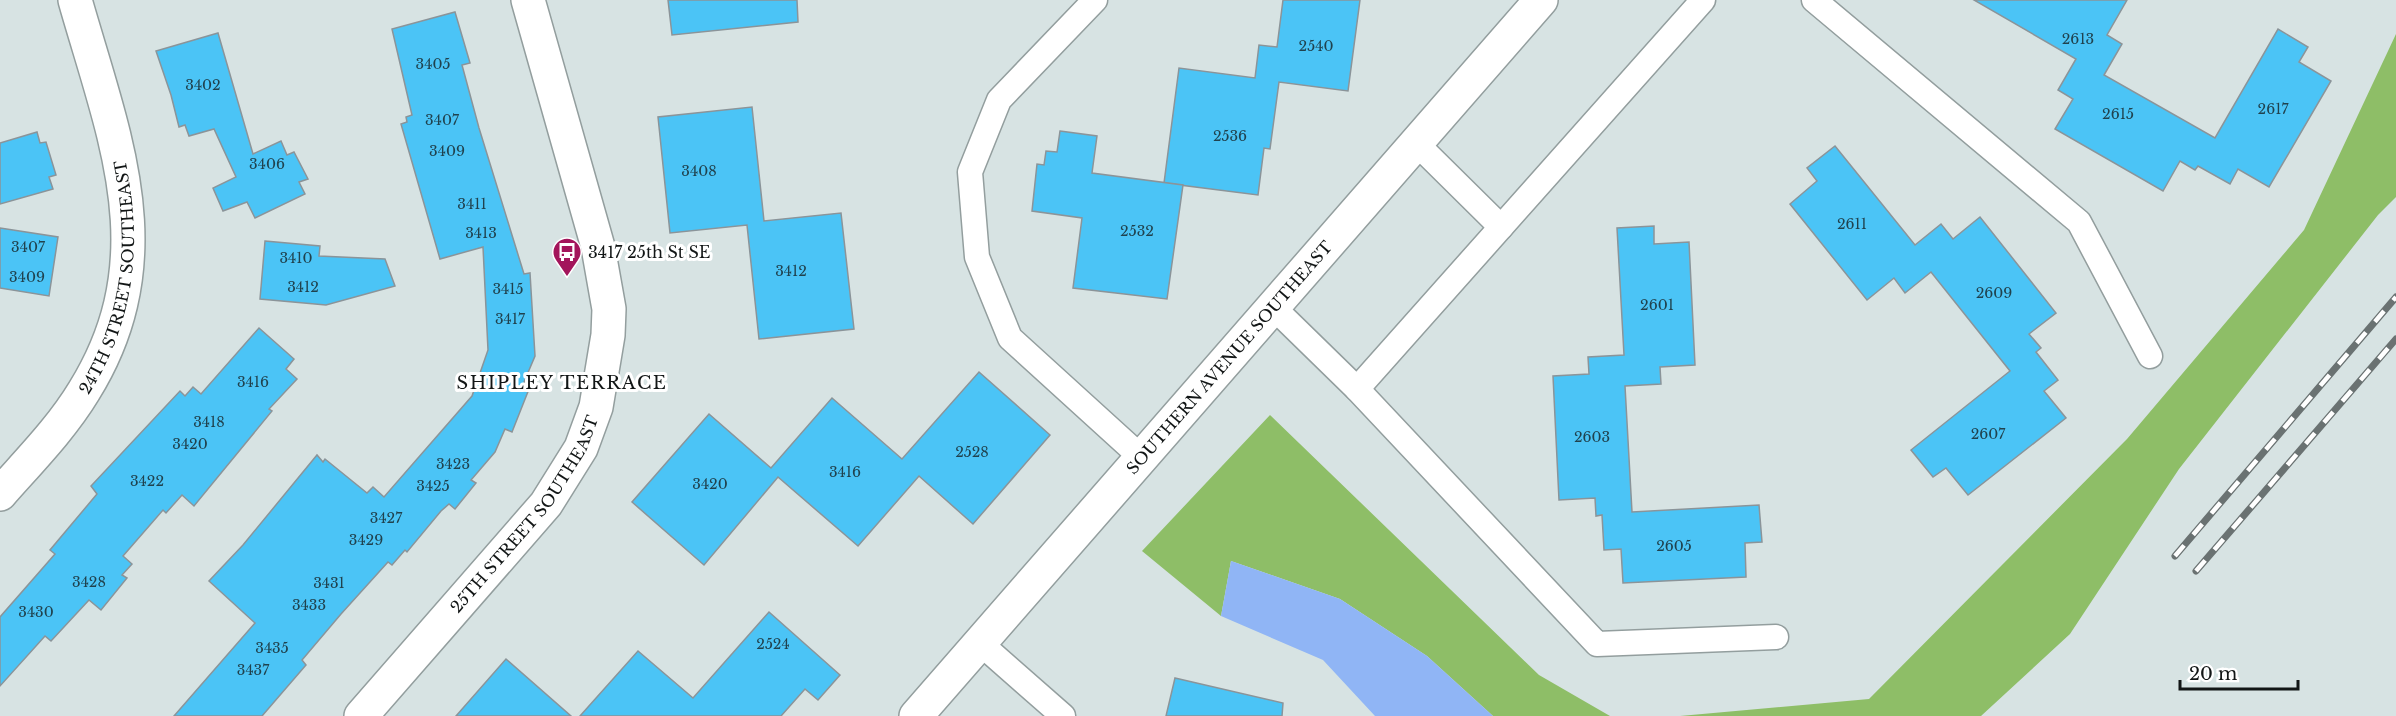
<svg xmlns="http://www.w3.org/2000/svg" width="2396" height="716" viewBox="0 0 2396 716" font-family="'Libre Baskerville',serif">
<rect width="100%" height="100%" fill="#d7e3e3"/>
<!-- forest -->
<g fill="#8ebe67">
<polygon points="2396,34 2396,197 2378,215 2179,469 2070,634 1981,716 1680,716 1869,699 2127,439 2304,230"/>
<polygon points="1270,415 1539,675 1610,716 1493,716 1427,656 1340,599 1231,561 1221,616 1142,551"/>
</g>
<!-- water -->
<polygon fill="#90b5f5" points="1231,561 1340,599 1427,656 1493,716 1375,716 1323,660 1221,616"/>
<!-- building -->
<g fill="#4bc4f6" stroke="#8b9499" stroke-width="1.5">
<polygon points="668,0 797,0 798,22 672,35"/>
<polygon points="1283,0 1360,0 1348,91 1279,82 1270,149 1264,148 1258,195 1164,183 1179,68 1255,78 1259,45 1277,47"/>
<polygon points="1974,0 2127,0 2107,35 2122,44 2104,75 2215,138 2278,29 2308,47 2299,62 2331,81 2269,187 2238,169 2230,184 2198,166 2195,170 2180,161 2163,191 2055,129 2073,99 2058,90 2076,59"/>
<polygon points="455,12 470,63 462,65 479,128 524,274 530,273 535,356 524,382 531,384 512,432 505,429 495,452 471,480 476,483 455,509 449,504 441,511 407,552 405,550 392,565 388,562 341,614 302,660 306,665 262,716 174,716 255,623 209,581 243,545 317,455 323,462 325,459 367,493 373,487 384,497 472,396 488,350 483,247 440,259 401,124 407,122 406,117 412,115 392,29"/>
<polygon points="218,33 253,154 281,141 287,155 294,152 308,179 299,182 305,194 255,218 247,202 223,211 213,188 236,177 214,129 189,136 185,125 179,127 171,95 156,51"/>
<polygon points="752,107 764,221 841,213 854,329 759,339 747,225 670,233 658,117"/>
<polygon points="1060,131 1097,136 1092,173 1183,185 1167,299 1073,288 1082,218 1032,211 1037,164 1044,165 1046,151 1057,152"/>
<polygon points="37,132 40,143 46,142 56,175 49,177 53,189 0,204 0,143"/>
<polygon points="1835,146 1915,245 1941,224 1953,239 1980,217 2056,313 2029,334 2041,348 2036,352 2058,380 2044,391 2066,418 1968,495 1946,468 1933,477 1911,450 2010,371 1931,272 1905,293 1894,278 1867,300 1790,204 1817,181 1807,168"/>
<polygon points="1654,226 1654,244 1689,242 1695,365 1660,367 1661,384 1625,386 1632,512 1759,505 1762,542 1745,543 1746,577 1623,583 1621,549 1604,550 1602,515 1596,516 1595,498 1559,500 1553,376 1589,374 1588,357 1624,355 1617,228"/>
<polygon points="0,228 58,237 49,296 0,288"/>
<polygon points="265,241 320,246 319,256 385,259 395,286 326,305 260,299"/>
<polygon points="259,328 294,359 286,369 297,379 269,409 272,411 194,506 182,495 166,513 163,510 123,556 132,564 122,575 127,578 101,610 89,600 51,641 45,636 0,686 0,617 55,554 50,550 97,494 91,486 180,391 185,396 193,387 201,394"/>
<polygon points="979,372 1050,435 973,524 919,476 858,546 778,477 704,565 632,502 709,414 771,468 832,398 902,459"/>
<polygon points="769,612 840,675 818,700 805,689 781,716 580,716 638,651 693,698"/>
<polygon points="506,659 571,716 456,716"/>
<polygon points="1175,678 1283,703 1282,716 1166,716"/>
</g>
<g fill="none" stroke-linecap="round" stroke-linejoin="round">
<!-- service casing -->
<g stroke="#939e9e" stroke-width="27">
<g id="service">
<polyline points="1095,0 999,100 970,172 977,257 1010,338 1142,458"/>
<polyline points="1814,0 2079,222 2150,356"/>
<polyline points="1416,143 1501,227"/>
<polyline points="1273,307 1357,389 1597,644 1776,637"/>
<polyline points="1357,389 1703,0"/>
<polyline points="980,643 1063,716"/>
</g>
</g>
<!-- minor casing -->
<g stroke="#939e9e" stroke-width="36">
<g id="minor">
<path id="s1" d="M0 494C29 461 61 429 84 391 167 257 114 137 75 0"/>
<path id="s2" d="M361 716 546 504 581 448 596 407 608 335 609 309 598 247 528 0"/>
</g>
</g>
<!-- secondary casing -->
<g stroke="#939e9e" stroke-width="36">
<g id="secondary">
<path id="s3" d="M916 716 1541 0"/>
</g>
</g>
<!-- service -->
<use href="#service" stroke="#fff" stroke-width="24"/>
<!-- minor -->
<use href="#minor" stroke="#fff" stroke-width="33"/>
<!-- secondary -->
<use href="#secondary" stroke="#fff" stroke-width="33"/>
<!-- rail casing -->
<g stroke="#6a7272" stroke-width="7">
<g id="rail">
<polyline points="2175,556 2396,297"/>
<polyline points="2196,571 2396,339"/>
</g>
</g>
<!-- rail -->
<use href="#rail" stroke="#fff" stroke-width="4.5" stroke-dasharray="14" stroke-linecap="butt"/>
</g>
<!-- icons -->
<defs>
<g id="bus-pin" transform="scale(1.5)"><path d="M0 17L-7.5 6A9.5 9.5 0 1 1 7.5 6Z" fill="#a3155b" stroke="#fff"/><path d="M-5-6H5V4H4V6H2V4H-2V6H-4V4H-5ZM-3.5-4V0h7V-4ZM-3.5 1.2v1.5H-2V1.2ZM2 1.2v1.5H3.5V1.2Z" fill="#fff"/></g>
</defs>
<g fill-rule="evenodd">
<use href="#bus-pin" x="567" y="252"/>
</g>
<g text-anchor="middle" stroke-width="6" stroke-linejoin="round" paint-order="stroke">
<!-- number labels -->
<g font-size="14" fill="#20424e">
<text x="2078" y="44">2613</text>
<text x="1316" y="51">2540</text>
<text x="433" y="69">3405</text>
<text x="203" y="90">3402</text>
<text x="2273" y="114">2617</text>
<text x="2118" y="119">2615</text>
<text x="442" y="125">3407</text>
<text x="1230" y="141">2536</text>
<text x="447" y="156">3409</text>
<text x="267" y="169">3406</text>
<text x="699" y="176">3408</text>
<text x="472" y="209">3411</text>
<text x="1852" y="229">2611</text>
<text x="1137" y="236">2532</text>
<text x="481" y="238">3413</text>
<text x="28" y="252">3407</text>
<text x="296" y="263">3410</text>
<text x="791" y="276">3412</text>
<text x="27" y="282">3409</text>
<text x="303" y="292">3412</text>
<text x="508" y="294">3415</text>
<text x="1994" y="298">2609</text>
<text x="1657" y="310">2601</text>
<text x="510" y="324">3417</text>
<text x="253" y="387">3416</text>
<text x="209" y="427">3418</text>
<text x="1988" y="439">2607</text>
<text x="1592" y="442">2603</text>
<text x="190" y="449">3420</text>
<text x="972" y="457">2528</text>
<text x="453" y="469">3423</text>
<text x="845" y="477">3416</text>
<text x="147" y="486">3422</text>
<text x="710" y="489">3420</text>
<text x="433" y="491">3425</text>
<text x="386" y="523">3427</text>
<text x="366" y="545">3429</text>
<text x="1674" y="551">2605</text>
<text x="89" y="587">3428</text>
<text x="329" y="588">3431</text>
<text x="309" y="610">3433</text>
<text x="36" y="617">3430</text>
<text x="773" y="649">2524</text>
<text x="272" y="653">3435</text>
<text x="253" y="675">3437</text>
</g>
<!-- poi labels -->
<g font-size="16" fill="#121616" stroke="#fff" text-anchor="start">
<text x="588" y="258">3417 25th St SE</text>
</g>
<!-- street labels -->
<g font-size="16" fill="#121616" stroke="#fff">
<text dy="6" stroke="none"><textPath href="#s1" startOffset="252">24TH STREET SOUTHEAST</textPath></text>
<text dy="6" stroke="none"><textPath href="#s3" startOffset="476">SOUTHERN AVENUE SOUTHEAST</textPath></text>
<text dy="6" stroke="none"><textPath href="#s2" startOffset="261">25TH STREET SOUTHEAST</textPath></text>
</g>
<!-- neighbourhood labels -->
<g font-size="18" letter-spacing="1.5" fill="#121616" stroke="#fff">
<text x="562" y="389">SHIPLEY TERRACE</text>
</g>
</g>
<!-- scale -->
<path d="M2180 680v9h118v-9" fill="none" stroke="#121616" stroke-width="3"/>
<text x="2189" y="680" font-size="18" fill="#121616" stroke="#ffffff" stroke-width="4.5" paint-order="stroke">20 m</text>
</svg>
